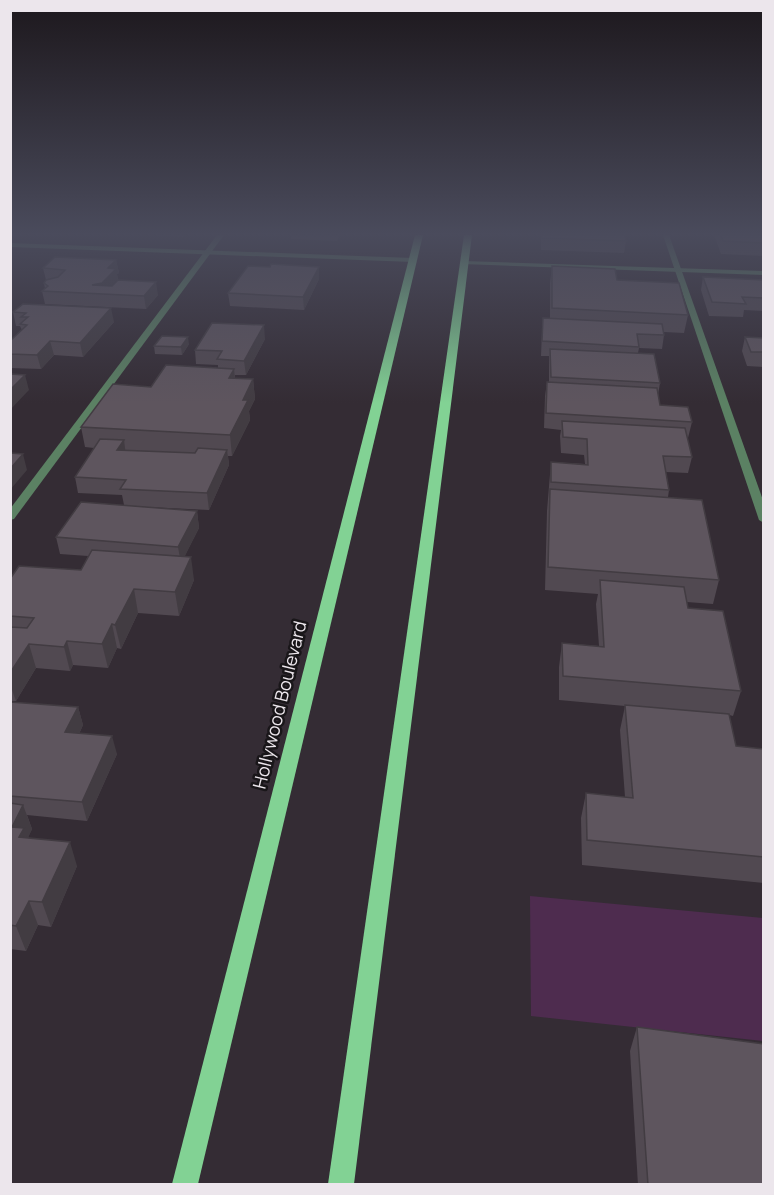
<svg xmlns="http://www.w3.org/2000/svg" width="774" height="1195" viewBox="0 0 774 1195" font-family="Manrope,sans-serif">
<rect width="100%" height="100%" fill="#342c34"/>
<!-- green -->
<polygon fill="#4e2c4f" points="530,896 763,918 763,1041 531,1016"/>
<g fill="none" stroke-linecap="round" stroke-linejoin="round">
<!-- service -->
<g fill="#5b8163" fill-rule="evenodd">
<polygon points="217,235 224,235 14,519 10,520 10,509"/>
<polygon points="663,235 669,235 764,503 764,523 759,520"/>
</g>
<!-- minor -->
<g fill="#5b8163" fill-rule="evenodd">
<polygon points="10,243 413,258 416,260 413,262 10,247"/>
<polygon points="464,261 764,271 764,275 462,264 461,263"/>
</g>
<!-- primary -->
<g fill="#82d294" fill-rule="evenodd">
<polygon points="415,235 423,235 198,1184 172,1184"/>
<polygon points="464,235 472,235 354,1184 328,1184"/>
</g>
</g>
<!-- wall -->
<g fill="#514951">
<polygon points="156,235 185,235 183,237"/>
<polygon points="291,235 340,235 337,241 291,239"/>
<polygon points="541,235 625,235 626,241 624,253 541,250"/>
<polygon points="714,235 764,235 764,256 721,254"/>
<polygon points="116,260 119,273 117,274 118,280 158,295 146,309 45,304 42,291 45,289 44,283 46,280 43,268"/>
<polygon points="552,266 617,280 688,315 684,333 664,332 664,335 662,349 639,348 638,353 660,383 658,395 660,405 692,422 688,438 687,438 692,457 688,473 666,472 669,490 668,497 719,580 713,604 687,602 688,608 741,691 733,716 729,715 736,746 764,749 764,883 582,865 581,818 586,793 625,797 620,730 625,706 559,700 559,667 562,643 599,646 596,604 598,594 545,590 547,511 551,462 585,464 584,455 561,453 560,436 561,430 544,428 545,396 547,382 549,382 549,356 541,356 542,331 543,318 550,318 550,283"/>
<polygon points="270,267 319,267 319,279 304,310 230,306 228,293"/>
<polygon points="703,277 764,280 764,311 744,310 743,317 709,316 701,290"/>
<polygon points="13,312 114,322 83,357 54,355 41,369 10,368 10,341 22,330 20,326 16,326"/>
<polygon points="745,337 764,338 764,367 747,366 742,351"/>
<polygon points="265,339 246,375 235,375 235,378 253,379 255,399 249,411 250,420 232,456 228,456 229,465 209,510 126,506 197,511 199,528 184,557 194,580 179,616 138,613 121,649 117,648 108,668 73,665 70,671 36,668 16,701 10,701 10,579 81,570 88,556 60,554 56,537 124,505 122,495 78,493 75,477 94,448 85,447 81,427 151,387 218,368 218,365 196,364 195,350"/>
<polygon points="189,344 182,355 155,354 154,346"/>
<polygon points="10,702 78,707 83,725 79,734 117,754 87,821 27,815 32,829 28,837 77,866 51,927 38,925 26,951 10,949"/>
<polygon points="637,1027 764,1185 638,1185 630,1051"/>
</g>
<!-- shaded-wall -->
<g fill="#423c42">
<polygon points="116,260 119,273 117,274 118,281 106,294 92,285"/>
<polygon points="319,267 319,279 304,310 303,297"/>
<polygon points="156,282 158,295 146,309 144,296"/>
<polygon points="111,308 114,322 83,357 80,343"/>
<polygon points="264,325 265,339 246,375 244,361"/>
<polygon points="188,337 189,344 182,355 181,347"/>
<polygon points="50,341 54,355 41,369 37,355"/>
<polygon points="234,369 236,388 229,378"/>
<polygon points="25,375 29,390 10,410 10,390"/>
<polygon points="253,379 255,399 249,411 250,420 232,456 230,435 243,400"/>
<polygon points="124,440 126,456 117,450"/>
<polygon points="227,450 229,465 209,510 207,493"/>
<polygon points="23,454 27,470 10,490 10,469"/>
<polygon points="197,511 199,528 181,564 178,547"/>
<polygon points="191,557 194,580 179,616 175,592"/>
<polygon points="134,589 138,613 121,649 115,625"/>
<polygon points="112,624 117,648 108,668 102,644"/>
<polygon points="67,641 73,665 70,671 64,647"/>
<polygon points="29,644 36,668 16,701 10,684 10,673"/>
<polygon points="78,707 83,725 71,751 65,732"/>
<polygon points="112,736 117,754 87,821 82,802"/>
<polygon points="23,805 32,829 28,838 33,853 12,827"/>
<polygon points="70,842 77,866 51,927 42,902"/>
<polygon points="29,901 38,925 26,951 16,926"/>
</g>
<!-- building -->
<g fill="#5e555e" stroke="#423c42" stroke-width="1.5">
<polygon points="542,235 625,235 626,241 542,238"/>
<polygon points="721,235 764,235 764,243 723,241"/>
<polygon points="55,257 116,260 108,268 116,269 102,283 92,285 112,286 118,280 156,282 144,296 42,291 48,286 44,283 46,280 58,277 65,270 43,268"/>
<polygon points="271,264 319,267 303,297 228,293 248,266 270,267"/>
<polygon points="552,266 615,269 617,280 679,283 688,315 552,308"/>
<polygon points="703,277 764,280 764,298 742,297 746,304 712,302"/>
<polygon points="23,304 111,308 80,343 50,341 37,355 10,354 10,341 27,325 20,324 28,317 21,317 26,313 13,312"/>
<polygon points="543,318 662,324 664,335 637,334 639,347 542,341"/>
<polygon points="212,323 264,325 244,361 217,359 222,351 195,350"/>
<polygon points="162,336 188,337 181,347 154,346"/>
<polygon points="745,337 764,338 764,352 751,352"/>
<polygon points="550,349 654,354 660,383 551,377"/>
<polygon points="166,365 234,369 229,378 253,379 243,400 248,400 230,435 81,427 113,384 151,387"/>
<polygon points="10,374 25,375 10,390"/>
<polygon points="547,382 657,388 660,405 688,407 692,422 546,413"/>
<polygon points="562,421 685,428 692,457 663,456 669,490 551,482 551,462 588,465 587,439 563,437"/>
<polygon points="100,439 124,440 117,450 195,453 198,448 227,450 207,493 120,489 126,480 75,477"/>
<polygon points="10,453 23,454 10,469"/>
<polygon points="550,489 702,500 719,580 548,567"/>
<polygon points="81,502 197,511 178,547 56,537"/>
<polygon points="92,550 191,557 175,592 134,589 115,625 112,624 102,644 67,641 64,647 29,644 10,673 10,627 27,628 34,618 10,616 10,579 19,566 81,570"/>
<polygon points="600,580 684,587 688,608 723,611 741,691 563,676 562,643 604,647"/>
<polygon points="10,702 78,707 65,732 112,736 82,802 10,796"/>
<polygon points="625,705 729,714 736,746 764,749 764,857 587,840 586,793 633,798"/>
<polygon points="10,803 23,805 12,827 24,828 19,837 70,842 42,902 29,901 16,926 10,925"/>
<polygon points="637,1027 764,1044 764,1185 648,1185"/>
</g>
<!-- sky -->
<linearGradient id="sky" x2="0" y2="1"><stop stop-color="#1d181d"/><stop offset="0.58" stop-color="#4a4b5c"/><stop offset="1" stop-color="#4a4b5c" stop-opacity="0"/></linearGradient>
<rect width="774" height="403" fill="url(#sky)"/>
<g text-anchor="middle" stroke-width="5" stroke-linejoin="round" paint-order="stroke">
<!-- street labels -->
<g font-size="18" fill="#ece6ec" stroke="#191619">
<text transform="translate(280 705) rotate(-76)" y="6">Hollywood Boulevard</text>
</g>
</g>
<!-- border -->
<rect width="774" height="1195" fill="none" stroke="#ece6ec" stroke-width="24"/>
</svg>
